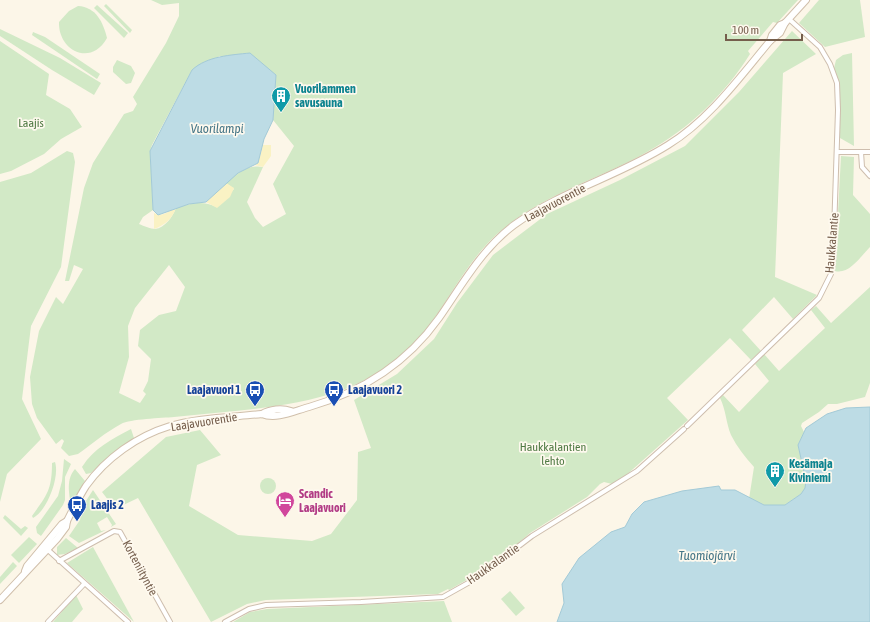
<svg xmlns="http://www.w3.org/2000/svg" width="870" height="622" viewBox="0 0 870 622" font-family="'Asap Condensed',sans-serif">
<rect width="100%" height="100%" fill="#fcf6e8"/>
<!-- green -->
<g fill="#d2e9c6" fill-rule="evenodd">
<path d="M151 0H798L777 23 773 22 748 51 750 54C725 94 689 129 647 152 597 180 541 195 497 234 464 264 447 306 418 339 398 361 368 381 340 391 287 409 229 411 174 417 162 418 130 419 121 424 106 432 92 444 78 454L69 456 61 448 64 441 62 439 56 444 37 418 32 404 30 377 39 331 56 297 63 304 83 269 74 265 69 281H65L84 188 93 163 124 114 133 111 137 104 133 97 166 43 179 16V3L162 5ZM220 56 276 75 273 120 294 146 273 184 286 214 263 227 255 218 247 202 263 167C248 164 236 174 226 183L234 189 217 207C202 200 192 203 176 208 173 216 165 228 155 229 151 229 144 226 139 224L143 217 153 210 150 151 152 145 192 70ZM169 265 185 287 176 311 159 315 140 330 138 346 151 359 148 381 143 391 146 394 140 403 119 393 129 357 128 326 135 308Z"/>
<polygon points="819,0 860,0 865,37 825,47 799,23"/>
<polygon points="106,4 132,30 130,33 104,6"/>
<polygon points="97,5 128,33 124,38 94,8"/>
<path d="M78 6C96 7 103 22 107 38 91 67 58 51 59 22L69 11Z"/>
<polygon points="0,29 60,58 101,83 94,95 52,70 0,36"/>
<polygon points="792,31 816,54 783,73 775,277 817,295 793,319 774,297 742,330 761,351 751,360 730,338 667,398 688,420 623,478 612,484 604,482 600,484 587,497 530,533 493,565 449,590 448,589 438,594 266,600 247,604 211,622 138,498 115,509 102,492 166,437 200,430 221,455 197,465 189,506 238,535 312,541 331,534 357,500 358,452 371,448 354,400 397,374 434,339 457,303 493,255 547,214 620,180 685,146 739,92"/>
<polygon points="33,32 45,37 100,74 97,79 32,35"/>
<polygon points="0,41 49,74 46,95 70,109 82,127 61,139 44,154 11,171 0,174"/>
<polygon points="852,53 854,146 840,138 839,82 834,68 836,60 843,55"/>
<polygon points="117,60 131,66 135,73 131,83 126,84 113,72 113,67"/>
<polygon points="67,151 73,153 75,162 61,267 31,326 22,399 41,439 7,474 0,502 0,182 31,173"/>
<path d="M841 156 854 157 853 195 870 214V247C861 256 849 275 835 271Z"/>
<path d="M870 287V383L865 397 837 404H828L819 412 802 423 801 426 804 432 798 445 806 481 805 488 801 494 785 505H764L749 499 754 467C745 457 737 447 731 435 726 423 726 410 720 398L723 395 739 412 769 381 755 364 764 354 779 371 825 328 811 310 816 306 831 323Z"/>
<path d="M131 429 134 438 109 456 91 473 86 474 82 467C94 448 112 439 131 429Z"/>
<polygon points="64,459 71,464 65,477 65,500 63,505 41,536 37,533 36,527 58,496 62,481"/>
<path d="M55 462C60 477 47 511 33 518L32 516C47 495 52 490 52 463Z"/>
<path d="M75 469 85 481 71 505C69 493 66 479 75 469Z"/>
<circle cx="268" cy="486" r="8"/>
<polygon points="93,490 116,524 111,527 112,525 107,517 97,523 101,531 106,530 79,543 69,536 80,520 84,504"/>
<polygon points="5,515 21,529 25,526 28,528 21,536 3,518"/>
<polygon points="29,537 37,544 19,563 11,555"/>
<polygon points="66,538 78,548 65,554 57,555 57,547"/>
<polygon points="93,547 134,622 67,563"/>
<polygon points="13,562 17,566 0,584 0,577"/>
<polygon points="510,591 525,608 516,616 501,599"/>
<polygon points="76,595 83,609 72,622 53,622"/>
<polygon points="444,601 452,622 233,622 250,612 267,609"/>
</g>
<!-- sand -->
<g fill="#faf2c4">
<polygon points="263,145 271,145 271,156 263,167 255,165 258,163"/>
<polygon points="226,183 234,188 230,197 217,208 206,202"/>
<path d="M176 208C172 219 165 225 154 229V213C162 218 168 211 176 208Z"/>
</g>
<!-- water -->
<g fill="#bddce5" stroke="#a3cad7">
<path d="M250 53 276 75 273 120 264 139 258 163 238 173 206 202 189 204 158 215 153 210 150 151 192 70C207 56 231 55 250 53Z"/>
<polygon points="870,407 870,622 557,622 564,603 562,584 579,558 611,532 625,527 632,514 644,502 682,491 719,486 721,490 735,490 764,505 785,505 801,494 805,488 806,481 798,445 806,428 827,414 846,408"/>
</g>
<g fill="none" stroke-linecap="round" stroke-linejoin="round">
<!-- street casing -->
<g stroke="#cebeae" stroke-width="6">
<g id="street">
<polyline points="837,152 870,152"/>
<polyline points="861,152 862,167 870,176"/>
<polyline points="687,426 819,298 831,274 833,263 838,110 837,83 830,64 820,47 789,19"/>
<polyline points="48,550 128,622"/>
<polyline points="59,561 114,531 120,532 170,622"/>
<polyline points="48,622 84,584"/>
<polyline points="225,622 249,609 266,605 361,602 443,597 477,578 532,536 637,471 684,429"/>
</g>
</g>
<!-- secondary casing -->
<g stroke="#d0bfab" stroke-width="8">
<g id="secondary">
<polyline points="770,41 780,33 785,23"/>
<path d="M262 414C270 409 282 408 291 411"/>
<polyline points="25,571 27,566 62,524 67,521"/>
<path d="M0 600 57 539 66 527 67 521C73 509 79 497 86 486 106 458 137 436 170 426 194 418 235 417 262 414 276 420 294 411 309 407 361 392 407 363 439 318 462 285 481 250 514 225 561 191 619 176 668 145 709 120 740 77 770 41L772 35 780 25 785 23 806 0"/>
</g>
</g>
<!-- street -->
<use href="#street" stroke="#fff" stroke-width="4"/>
<!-- secondary -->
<use href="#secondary" stroke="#fff" stroke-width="6"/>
</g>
<!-- icons -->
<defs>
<g id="building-pin" transform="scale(1)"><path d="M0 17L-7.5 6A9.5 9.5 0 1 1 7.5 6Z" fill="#0f9aa8" stroke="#fef9ee"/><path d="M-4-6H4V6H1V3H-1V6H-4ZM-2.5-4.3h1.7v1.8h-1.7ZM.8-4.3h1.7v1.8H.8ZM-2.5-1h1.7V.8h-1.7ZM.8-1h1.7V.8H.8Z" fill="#fff"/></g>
<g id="bus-pin" transform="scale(1)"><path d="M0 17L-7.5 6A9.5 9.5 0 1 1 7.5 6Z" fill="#1a4fb4" stroke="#fef9ee"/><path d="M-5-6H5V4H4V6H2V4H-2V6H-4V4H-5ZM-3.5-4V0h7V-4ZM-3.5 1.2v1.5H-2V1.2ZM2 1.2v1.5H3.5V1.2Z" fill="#fff"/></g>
<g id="hotel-pin" transform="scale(1)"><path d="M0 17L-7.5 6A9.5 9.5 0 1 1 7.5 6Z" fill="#d1479c" stroke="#fef9ee"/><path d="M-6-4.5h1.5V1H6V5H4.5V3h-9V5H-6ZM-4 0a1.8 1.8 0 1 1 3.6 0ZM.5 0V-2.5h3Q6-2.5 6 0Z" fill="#fff"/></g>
</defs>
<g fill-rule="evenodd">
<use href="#building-pin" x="281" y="96"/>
<use href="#bus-pin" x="255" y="390"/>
<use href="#bus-pin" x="334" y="390"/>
<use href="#building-pin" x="775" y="471"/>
<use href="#hotel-pin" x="285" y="501"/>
<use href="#bus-pin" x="77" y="505"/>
</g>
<g text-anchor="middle" stroke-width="3.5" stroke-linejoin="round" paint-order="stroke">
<!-- culture labels -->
<g font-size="12" font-weight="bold" fill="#0d838f" stroke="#fef9ee" text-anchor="start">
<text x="295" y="93">Vuorilammen<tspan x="295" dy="14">savusauna</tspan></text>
<text x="789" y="468">Kesämaja<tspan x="789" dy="14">Kiviniemi</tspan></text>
</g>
<!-- park labels -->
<g font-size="12" fill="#507a44" stroke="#fef9ee">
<text x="31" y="127">Laajis</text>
<text x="553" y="451">Haukkalantien<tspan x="553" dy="14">lehto</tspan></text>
</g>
<!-- street labels -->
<g font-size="12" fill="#755e4c" stroke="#fef9ee">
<text transform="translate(555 203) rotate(-28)" y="4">Laajavuorentie</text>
<text transform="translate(832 243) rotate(-85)" y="4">Haukkalantie</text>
<text transform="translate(204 422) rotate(-9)" y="4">Laajavuorentie</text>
<text transform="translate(493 564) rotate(-35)" y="4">Haukkalantie</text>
<text transform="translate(140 568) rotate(62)" y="4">Korteniityntie</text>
</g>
<!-- transit labels -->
<g font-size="12" font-weight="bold" fill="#164399" stroke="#fef9ee" text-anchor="start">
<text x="241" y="394" text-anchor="end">Laajavuori 1</text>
<text x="348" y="394">Laajavuori 2</text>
<text x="91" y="509">Laajis 2</text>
</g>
<!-- hotel labels -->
<g font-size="12" font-weight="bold" fill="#b23c85" stroke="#fef9ee" text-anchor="start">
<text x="299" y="498">Scandic<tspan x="299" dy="14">Laajavuori</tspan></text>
</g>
<!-- water labels -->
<g font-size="13" font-style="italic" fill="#477788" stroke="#fef9ee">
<text x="217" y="133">Vuorilampi</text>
<text x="707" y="560">Tuomiojärvi</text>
</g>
</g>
<!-- scale -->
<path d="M726 34v6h76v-6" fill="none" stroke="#755e4c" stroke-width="2"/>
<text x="732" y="34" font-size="12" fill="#755e4c" stroke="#fef9ee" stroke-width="3" paint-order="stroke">100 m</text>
</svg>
